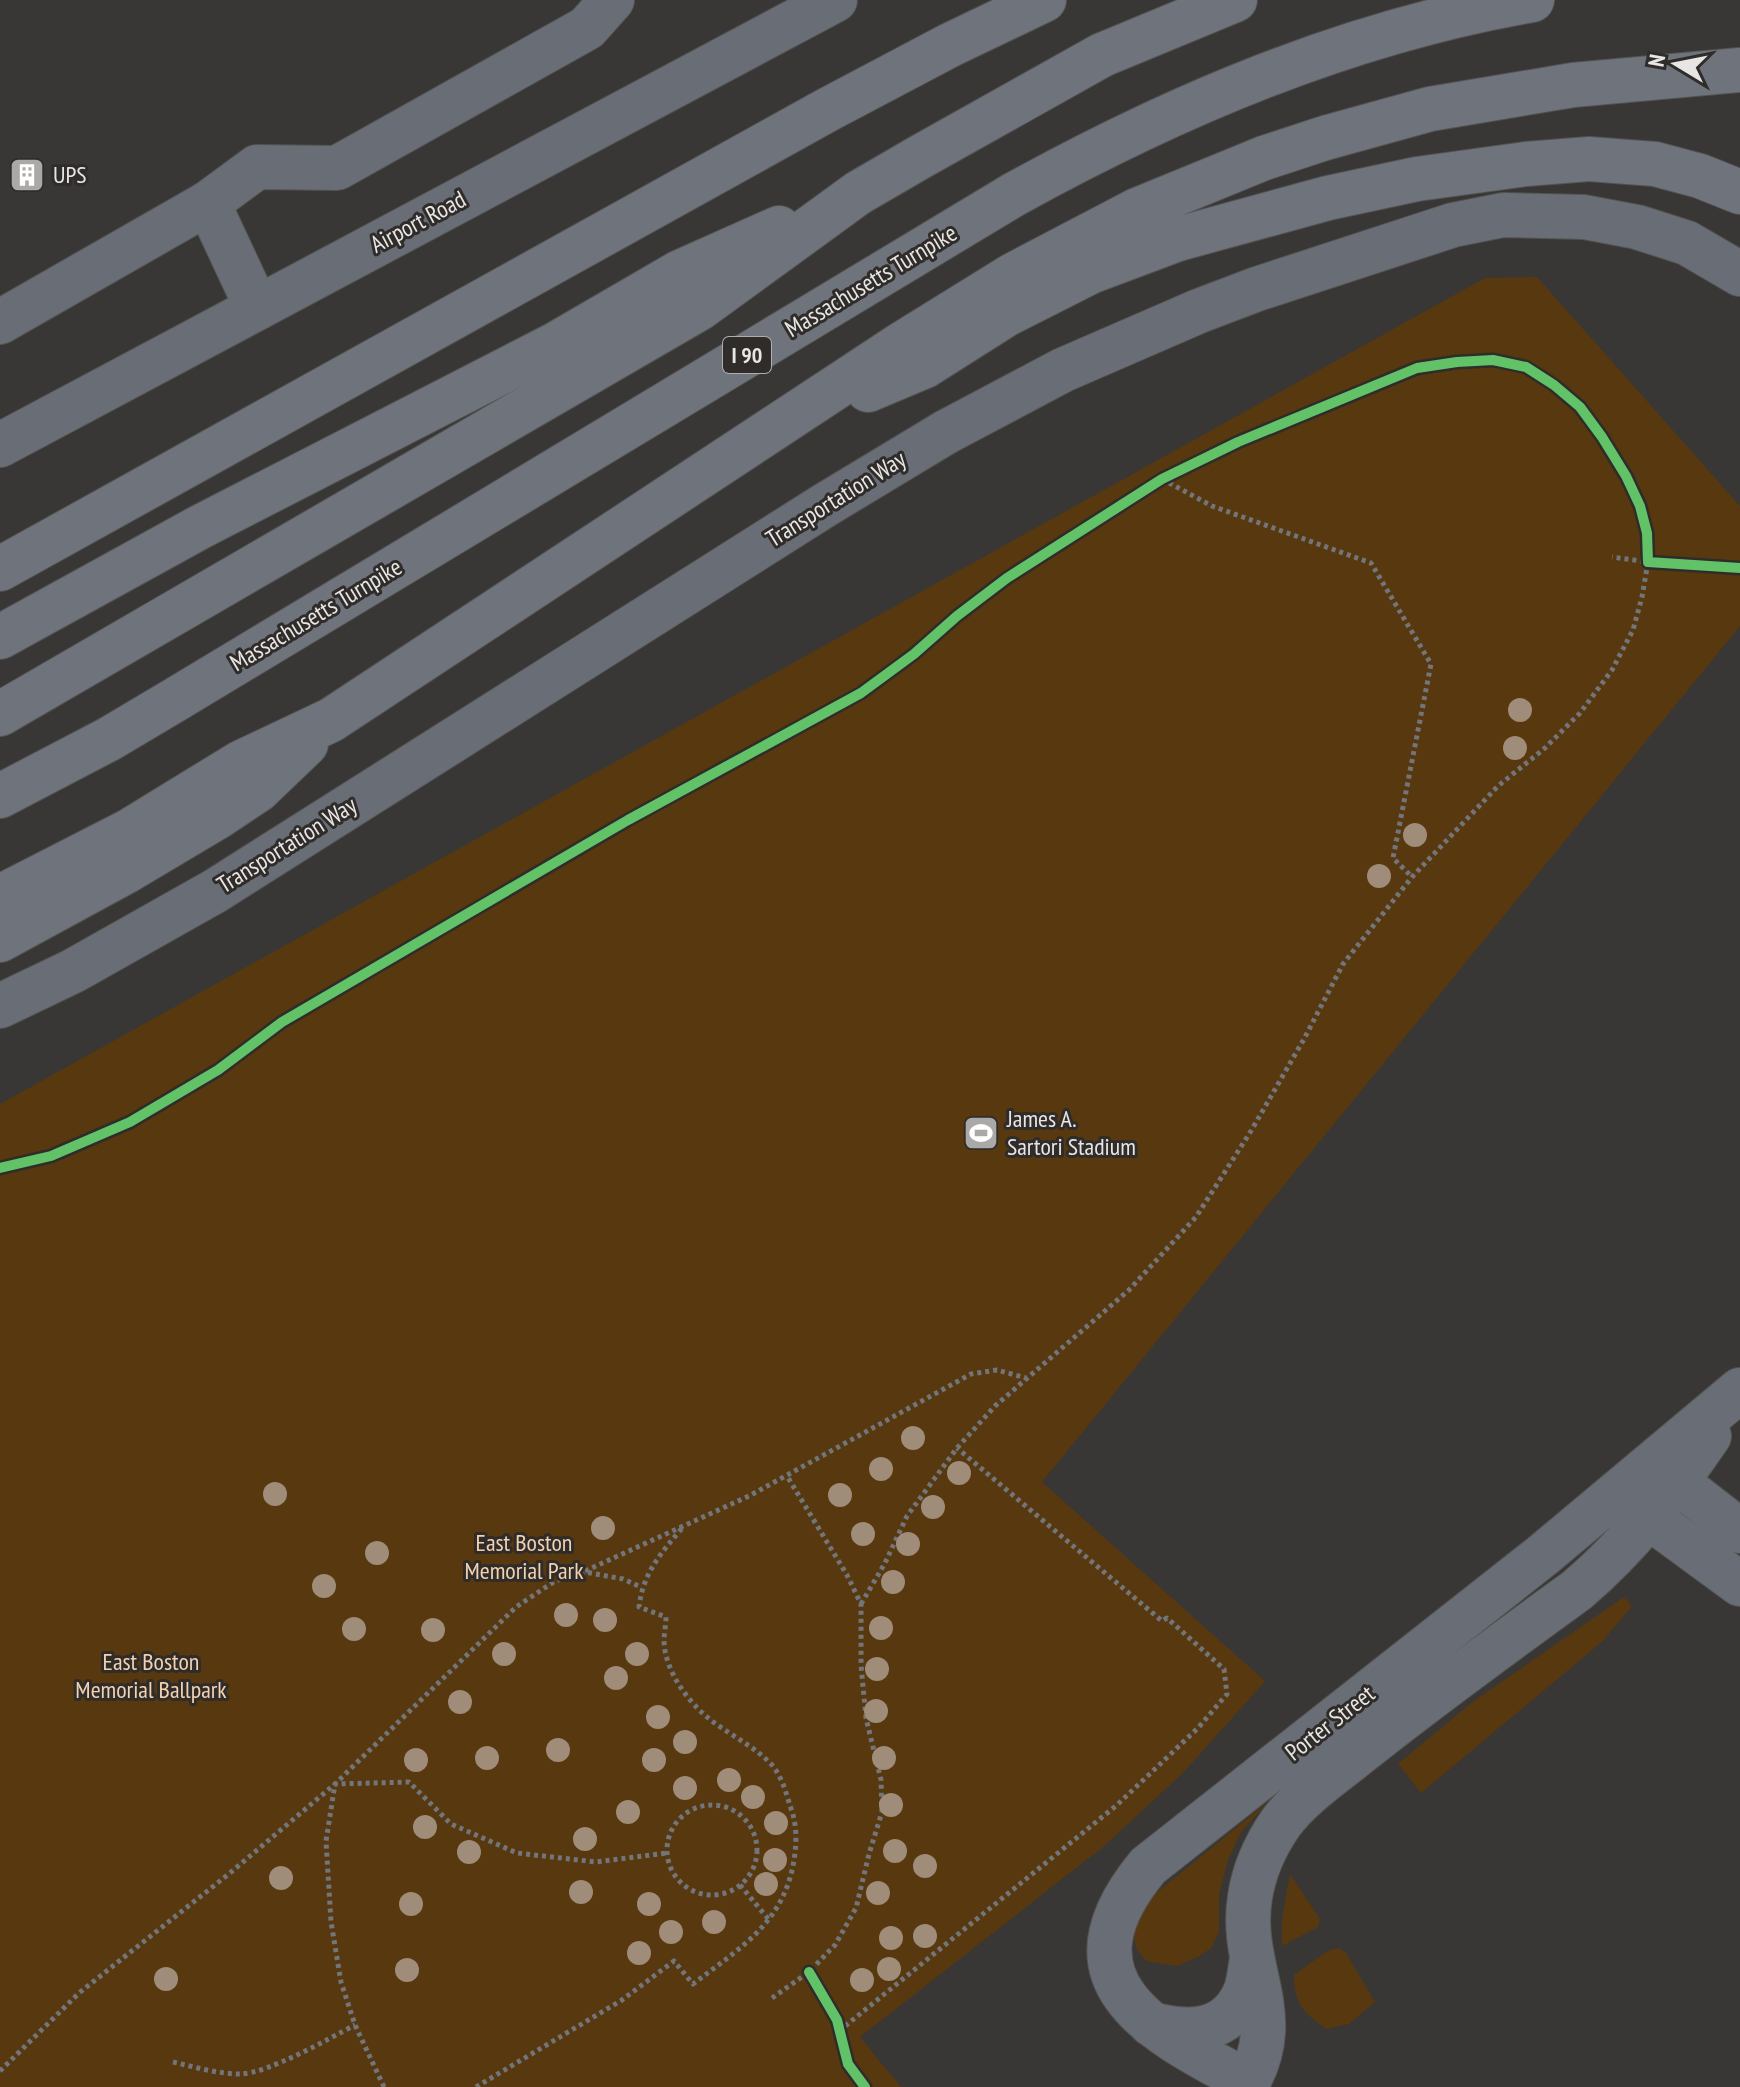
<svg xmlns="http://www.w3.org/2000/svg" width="1740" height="2087" viewBox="0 0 1740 2087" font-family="'PT Sans Narrow',sans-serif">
<rect width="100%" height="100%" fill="#383735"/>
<!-- green -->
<g fill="#58380f">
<polygon points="1537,277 1740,506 1740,626 1042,1482 1265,1681 1183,1773 1103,1847 860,2037 901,2087 0,2087 0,1104 1485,278"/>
<polygon points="1624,1597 1632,1606 1603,1641 1421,1793 1398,1764 1471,1703"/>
<polygon points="1268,1802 1241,1832 1228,1860 1219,1895 1219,1932 1211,1948 1200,1956 1177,1966 1146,1961 1136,1948 1133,1926 1150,1898"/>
<polygon points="1290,1874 1320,1919 1318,1927 1282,1946 1282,1919"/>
<path d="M1339 1948 1346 1953 1375 2002 1349 2024 1326 2029C1304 2013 1294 2004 1294 1975L1327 1951Z"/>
</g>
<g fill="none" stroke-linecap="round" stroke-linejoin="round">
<!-- minor casing -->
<g stroke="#535352" stroke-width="46">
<g id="minor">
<polyline points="208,203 257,167 337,168 587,28 612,0"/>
<polyline points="0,322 208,203 257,308"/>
<polyline points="1677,1482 1740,1531"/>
<polyline points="1650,1518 1740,1584"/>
</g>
</g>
<!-- major casing -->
<g stroke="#535352" stroke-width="46">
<g id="major">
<polyline points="0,445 835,0"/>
<polyline points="0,1006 73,971 215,891 825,505 946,432 1063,370 1199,311 1257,289 1453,225 1503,215 1584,217 1637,227 1687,243 1740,274"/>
<path d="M1151 2024C1189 2034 1229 2034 1246 1990 1249 1981 1250 1969 1252 1959"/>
<path d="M1248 2082C1154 2032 1052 1982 1148 1866L1543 1555 1740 1390"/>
<path d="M1245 2087C1289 2016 1238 1968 1250 1897 1254 1871 1265 1846 1280 1824 1300 1796 1335 1773 1362 1751 1432 1695 1504 1643 1577 1590 1630 1545 1670 1493 1709 1436"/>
</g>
</g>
<!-- highway casing -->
<g stroke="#535352" stroke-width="46">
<g id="highway">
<polyline points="868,390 925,366 1007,314 1090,272 1178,239 1328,198 1417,179 1526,164 1589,159 1655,164 1700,176 1740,192"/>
<polyline points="0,569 827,110 950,45 1044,0"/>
<polyline points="0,637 200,527 556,344 680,272 779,228"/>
<polyline points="0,714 700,308 858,193 920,157 1102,55 1235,0"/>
<path d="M0 796 109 739 173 701 1013 195C1176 105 1348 32 1532 0"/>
<polyline points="0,897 129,831 240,763 331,720 900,345 1013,275 1137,210 1264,158 1325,138 1430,109 1573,85 1740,70"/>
<polyline points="0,940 125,872 219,816 258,790 306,744"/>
</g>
</g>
<!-- path -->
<g stroke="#72757a" stroke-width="5" stroke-dasharray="4 4" stroke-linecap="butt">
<polyline points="1162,479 1212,506 1371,563 1431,664 1393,858 1412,877"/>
<polyline points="585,1571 749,1496 971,1374 997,1370 1026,1378"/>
<polyline points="861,1604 885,1563 907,1516 957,1448 995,1406 1129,1290 1196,1217 1251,1131 1304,1039 1343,964 1412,877 1498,786 1545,748 1580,713 1612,670 1633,630 1642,597 1648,562 1612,557"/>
<circle cx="712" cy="1850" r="45"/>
<polyline points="740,1885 770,1921"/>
<polyline points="772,1998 809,1972 835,1945 856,1908 869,1854 882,1812 881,1780 866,1718 861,1665 861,1604 847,1575 787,1476"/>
<polyline points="839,2031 1117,1805 1198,1728 1227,1694 1224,1669 1167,1618 1162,1621 957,1448"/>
<path d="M173 2062C195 2067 218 2074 240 2074 269 2073 328 2039 355 2025"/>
<polyline points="0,2071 79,1993 230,1873 335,1784 516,1607 555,1581 585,1572 623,1579 641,1587"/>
<polyline points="384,2087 355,2025 341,1982 331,1922 326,1841 335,1784 409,1782 451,1824 517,1853 596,1862 667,1853"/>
<path d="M476 2087 622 2000 674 1961 693 1984C740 1948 784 1923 794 1860 797 1841 797 1823 790 1806 786 1791 780 1772 769 1762 754 1747 736 1738 719 1726 693 1709 665 1674 664 1641 664 1633 666 1625 666 1617L639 1607C643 1573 661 1553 683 1527"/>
</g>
<!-- minor -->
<use href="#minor" stroke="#686d76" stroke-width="44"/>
<!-- major -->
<use href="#major" stroke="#696e76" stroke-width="44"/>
<!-- highway -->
<use href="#highway" stroke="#6f737c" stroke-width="44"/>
<!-- cycleway casing -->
<g stroke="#2f2c2a" stroke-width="15">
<g id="cycleway">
<polyline points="0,1168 51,1156 130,1122 218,1070 282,1022 628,820 861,693 914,654 957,616 1007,578 1162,479 1238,442 1417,368 1457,362 1493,360 1526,367 1554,385 1580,407 1602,437 1626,476 1640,506 1647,533 1648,562 1740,568"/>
<polyline points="809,1972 837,2020 848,2064 865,2087"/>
</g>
</g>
<!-- cycleway -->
<use href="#cycleway" stroke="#61c268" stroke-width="10"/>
</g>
<!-- trees -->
<g fill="#9f8c79">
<circle cx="1520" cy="710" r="12"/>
<circle cx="1515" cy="748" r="12"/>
<circle cx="1415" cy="835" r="12"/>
<circle cx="1379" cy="876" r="12"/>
<circle cx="913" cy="1438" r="12"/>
<circle cx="881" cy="1469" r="12"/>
<circle cx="959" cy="1473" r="12"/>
<circle cx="275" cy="1494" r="12"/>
<circle cx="840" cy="1495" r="12"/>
<circle cx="933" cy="1507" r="12"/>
<circle cx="603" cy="1528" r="12"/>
<circle cx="863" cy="1534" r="12"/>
<circle cx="908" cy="1544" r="12"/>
<circle cx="377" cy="1553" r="12"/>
<circle cx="893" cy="1582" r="12"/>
<circle cx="324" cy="1586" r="12"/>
<circle cx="566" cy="1615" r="12"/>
<circle cx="605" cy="1620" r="12"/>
<circle cx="881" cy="1628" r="12"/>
<circle cx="354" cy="1629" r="12"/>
<circle cx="433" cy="1630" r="12"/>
<circle cx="504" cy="1654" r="12"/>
<circle cx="637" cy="1654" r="12"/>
<circle cx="877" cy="1669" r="12"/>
<circle cx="616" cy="1678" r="12"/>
<circle cx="460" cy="1702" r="12"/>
<circle cx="876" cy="1711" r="12"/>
<circle cx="658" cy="1717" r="12"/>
<circle cx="685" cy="1742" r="12"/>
<circle cx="558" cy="1750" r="12"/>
<circle cx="487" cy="1758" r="12"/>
<circle cx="884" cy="1758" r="12"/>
<circle cx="416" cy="1760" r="12"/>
<circle cx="654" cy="1760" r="12"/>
<circle cx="729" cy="1780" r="12"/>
<circle cx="685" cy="1788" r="12"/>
<circle cx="753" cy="1797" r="12"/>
<circle cx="891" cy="1805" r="12"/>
<circle cx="628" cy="1812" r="12"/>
<circle cx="776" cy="1823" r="12"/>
<circle cx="425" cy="1827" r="12"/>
<circle cx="585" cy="1839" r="12"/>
<circle cx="895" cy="1851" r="12"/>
<circle cx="469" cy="1852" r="12"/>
<circle cx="775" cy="1860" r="12"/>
<circle cx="925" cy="1866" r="12"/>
<circle cx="281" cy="1878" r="12"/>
<circle cx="766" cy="1884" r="12"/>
<circle cx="581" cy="1892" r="12"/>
<circle cx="878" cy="1893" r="12"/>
<circle cx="411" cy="1904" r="12"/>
<circle cx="649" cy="1904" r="12"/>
<circle cx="714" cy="1922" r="12"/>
<circle cx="671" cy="1932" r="12"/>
<circle cx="925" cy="1936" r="12"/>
<circle cx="891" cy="1938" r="12"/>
<circle cx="639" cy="1953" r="12"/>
<circle cx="889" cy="1969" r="12"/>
<circle cx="407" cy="1970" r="12"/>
<circle cx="166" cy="1979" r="12"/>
<circle cx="862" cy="1980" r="12"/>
</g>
<!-- icons -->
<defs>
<g id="building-square" transform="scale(1.8)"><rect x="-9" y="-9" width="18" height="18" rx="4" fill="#aaa9a7" stroke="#2f2c2a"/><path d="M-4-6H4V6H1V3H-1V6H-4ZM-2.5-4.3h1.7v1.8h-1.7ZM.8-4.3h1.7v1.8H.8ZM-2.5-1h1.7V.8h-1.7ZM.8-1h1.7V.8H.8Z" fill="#fff"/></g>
<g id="stadium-square" transform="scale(1.8)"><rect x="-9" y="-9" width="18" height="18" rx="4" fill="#aaa9a7" stroke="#2f2c2a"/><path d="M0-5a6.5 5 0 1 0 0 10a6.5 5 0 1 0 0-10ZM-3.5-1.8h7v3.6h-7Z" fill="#fff"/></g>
</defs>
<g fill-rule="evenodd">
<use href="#building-square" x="27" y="175"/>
<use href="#stadium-square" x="981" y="1133"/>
</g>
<g text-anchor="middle" stroke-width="6" stroke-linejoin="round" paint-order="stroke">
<!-- shield labels -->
<rect fill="#2f2c2a" stroke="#b0aead" stroke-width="2" x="723" y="337" width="48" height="36" rx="6"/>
<g font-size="22" font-weight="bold" fill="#e8e6e5">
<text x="747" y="363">I 90</text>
</g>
<!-- poi labels -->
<g font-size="24" fill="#e8e6e5" stroke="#2f2c2a" text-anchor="start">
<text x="53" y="183">UPS</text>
<text x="1007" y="1127">James A.<tspan x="1007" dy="28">Sartori Stadium</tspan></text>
</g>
<!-- street labels -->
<g font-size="24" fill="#e8e6e5" stroke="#2f2c2a">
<text transform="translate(418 222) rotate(-28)" y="8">Airport Road</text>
<text transform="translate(871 281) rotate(-31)" y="8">Massachusetts Turnpike</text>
<text transform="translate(836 499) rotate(-32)" y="8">Transportation Way</text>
<text transform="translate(316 615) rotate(-31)" y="8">Massachusetts Turnpike</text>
<text transform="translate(287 845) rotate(-32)" y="8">Transportation Way</text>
<text transform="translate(1330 1723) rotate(-38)" y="8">Porter Street</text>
</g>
<!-- park labels -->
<g font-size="24" fill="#f3d2b1" stroke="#2f2c2a">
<text x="524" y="1551">East Boston<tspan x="524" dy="28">Memorial Park</tspan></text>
<text x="151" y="1670">East Boston<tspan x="151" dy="28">Memorial Ballpark</tspan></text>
</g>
</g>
<!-- north arrow -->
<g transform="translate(1676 64) rotate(280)" stroke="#2f2c2a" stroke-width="6" paint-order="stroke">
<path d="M0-6L14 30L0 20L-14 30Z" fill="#e8e6e5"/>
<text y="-12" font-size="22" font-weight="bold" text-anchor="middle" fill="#e8e6e5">N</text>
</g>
</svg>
